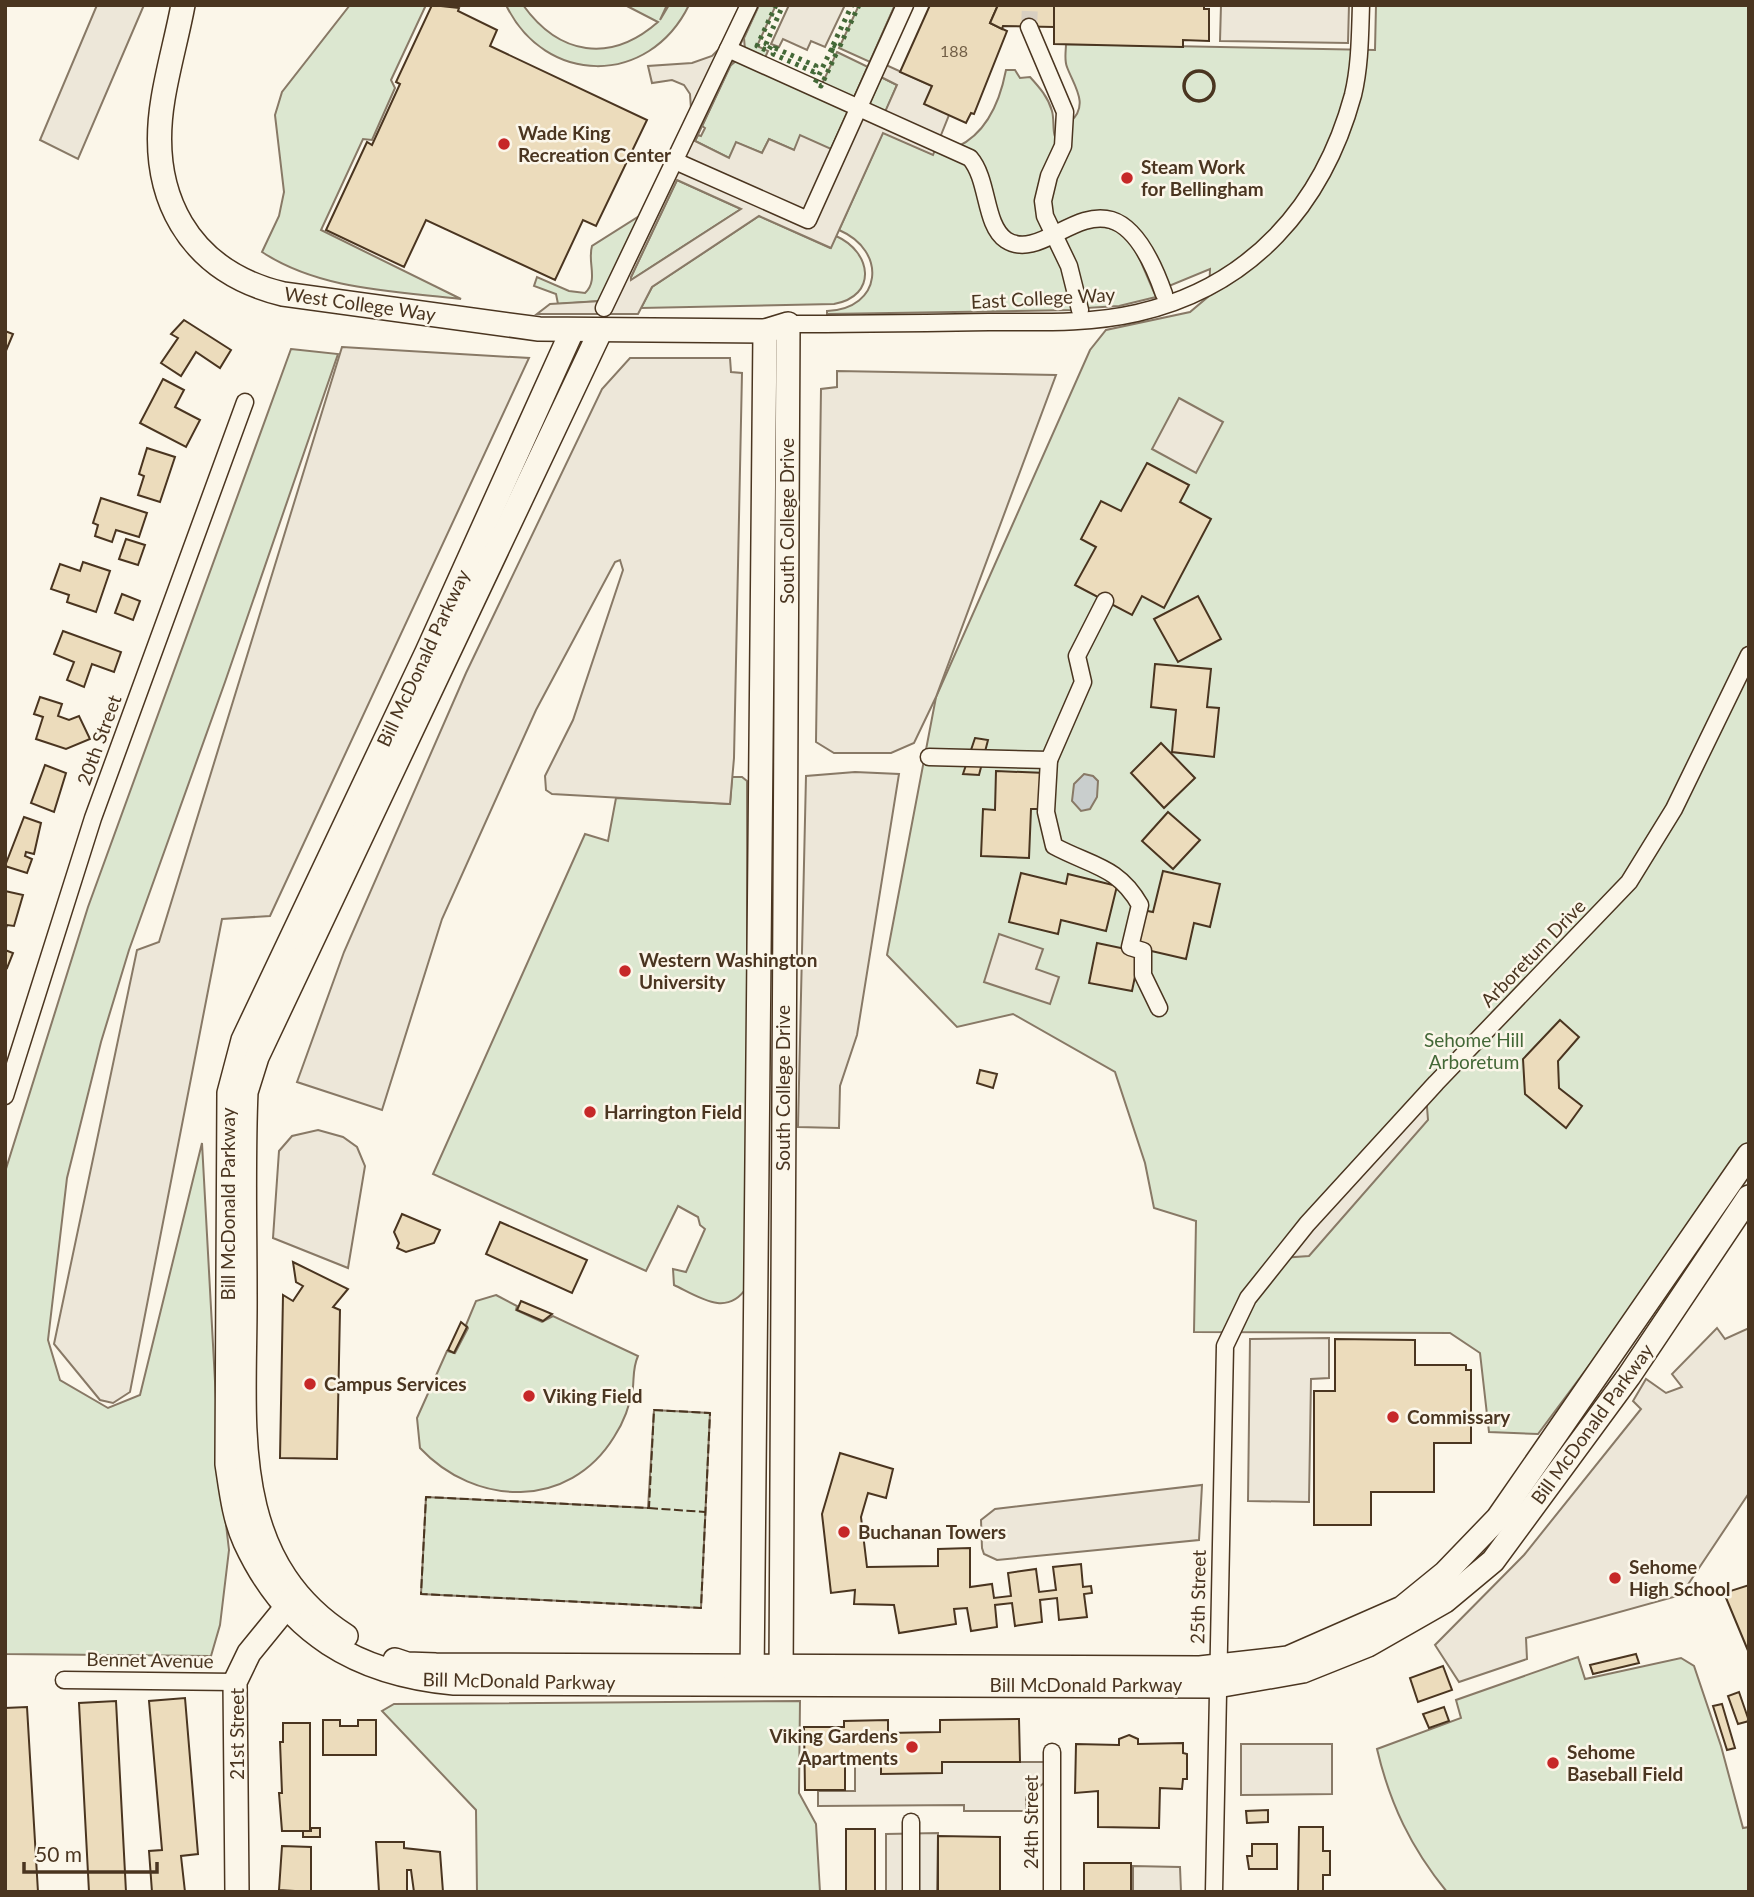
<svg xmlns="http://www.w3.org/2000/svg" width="1754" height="1897" viewBox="0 0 1754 1897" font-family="Lato,sans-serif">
<rect width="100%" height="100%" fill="#fbf6e9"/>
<!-- green -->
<g fill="#dce7d0" stroke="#887966" stroke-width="2">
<path d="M350 5H426L391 80 395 88 372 140 363 139 321 230 461 299C393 291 320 290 262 252L279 216 284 192 275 115 282 92Z"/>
<path d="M506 5H523C559 55 610 64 658 22L625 5H667L660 20 669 5H689C649 87 545 86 506 5Z"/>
<polygon points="759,5 776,5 757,46 768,51 764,60 745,50 744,38"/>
<polygon points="859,5 895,5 870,62 839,48"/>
<path d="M1376 5H1749V1151L1538 1434 1489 1432 1480 1353 1450 1333 1194 1332 1196 1221 1154 1208 1145 1163 1115 1072 1013 1014 957 1027 887 955 936 697 1090 350 1106 330 1190 312 1209 296 1210 269 1169 286 1144 239 1130 225H1056L1048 206 1070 122C1090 105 1074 86 1067 67 1064 60 1066 51 1066 44L1375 50Z"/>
<polygon points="837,52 868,67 853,100 821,86"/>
<polygon points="736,61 850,108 831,149 794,150 769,139 762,153 737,143 729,158 695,141 698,135 701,136 705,128 702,126 730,66"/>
<path d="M1006 70H1015L1020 78 1030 77C1040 88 1048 97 1052 111 1055 122 1051 136 1059 144L1046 231 1029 240 1006 235 957 147C987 133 1000 101 1006 70Z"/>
<polygon points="881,77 897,85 885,113 868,105"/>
<path d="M883 132 932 154 936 147 970 164 999 240 1048 241 1065 267 1072 310 827 314V311C882 309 888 251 839 230Z"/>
<polygon points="677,180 741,209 631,280 631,277"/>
<path d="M641 215 601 301 558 304 556 294 534 286 537 277 569 291 585 293C599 280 587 262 592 246Z"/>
<path d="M759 216 830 248 836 236C872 252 878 296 834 304L641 308 652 287Z"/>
<polygon points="1092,223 1129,234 1156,297 1119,306 1086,308 1062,233"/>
<polygon points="291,349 338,354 225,682 129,950 101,1042 67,1178 48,1340 60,1380 108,1408 140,1395 202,1143 220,1473 229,1550 220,1625 211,1656 5,1654 5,1172 88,907"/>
<path d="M732 777H742L747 781V1287C727 1318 699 1297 674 1285L673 1269 686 1272 705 1229 700 1225 698 1217 678 1206 646 1271 433 1174 585 834 608 841 616 798 730 804Z"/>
<path d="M496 1295 517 1306 516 1310 542 1322 553 1316 638 1356C633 1367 634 1375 633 1387 630 1405 624 1422 614 1437 569 1510 475 1507 420 1448L417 1418 447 1351 455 1353 468 1328 466 1325 476 1301Z"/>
<polygon points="654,1410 710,1413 701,1608 421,1594 426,1497 648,1508"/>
<path d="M1578 1657 1585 1679 1681 1658 1694 1666 1721 1746 1743 1828 1749 1827V1892H1447C1411 1848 1390 1804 1377 1749L1461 1718 1456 1700Z"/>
<polygon points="800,1701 799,1793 816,1824 820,1892 477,1892 476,1810 382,1711 394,1704"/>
</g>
<!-- parking -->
<g fill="#ede7d9" stroke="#887966" stroke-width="2" fill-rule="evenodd">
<polygon points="97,5 144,5 78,159 40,140"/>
<path d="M740 5H759L695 141 729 158 736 142 762 153 769 139 794 150 800 135 831 149 895 5H913L886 65 932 86 949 115 933 155 883 133 831 248 759 216 652 287 638 314H537L550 304 601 301 691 109 690 94 684 85 672 80 652 83 648 66 692 63 712 56 720 48ZM881 77 897 85 885 112 869 105ZM677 180 741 209 631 280V277Z"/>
<polygon points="789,5 845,5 825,47 811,41 807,50 783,39 779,47 771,44"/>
<polygon points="1221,5 1349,5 1348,43 1220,41"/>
<polygon points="342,347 529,358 270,916 222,919 130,1392 113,1403 100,1400 54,1344 137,950 159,942"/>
<polygon points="630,358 730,358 731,372 742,373 734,758 730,804 552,794 546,790 545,776 573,720 623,570 620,560 615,562 536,710 442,919 382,1110 297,1082 344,952 466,673 602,389"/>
<polygon points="837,371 1056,375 936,697 914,743 891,753 834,753 816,742 821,389 837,387"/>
<polygon points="1179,398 1223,422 1196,473 1152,449"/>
<polygon points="855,772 899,774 857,1035 840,1086 839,1128 798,1127 806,776"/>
<polygon points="999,934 1043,949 1036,969 1059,977 1050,1004 984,982"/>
<polygon points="1426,1094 1428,1120 1309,1256 1280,1258"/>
<polygon points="318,1130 343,1137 357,1147 365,1166 348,1268 273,1238 279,1151 292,1136"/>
<polygon points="1717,1328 1725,1339 1749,1328 1749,1493 1681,1595 1526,1638 1527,1659 1459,1682 1435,1645 1524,1555 1641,1409 1633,1401 1646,1379 1666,1393 1682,1387 1672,1374"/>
<polygon points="1329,1338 1329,1378 1311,1379 1309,1502 1248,1501 1250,1339"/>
<polygon points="1202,1485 1199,1540 997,1560 984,1554 982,1548 981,1520 995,1509"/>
<polygon points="1241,1744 1332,1744 1332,1794 1241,1795"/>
<polygon points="855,1762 1049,1762 1049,1779 1026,1797 1026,1811 964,1811 964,1805 818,1806 818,1791 855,1791"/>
<polygon points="938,1833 937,1892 886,1892 886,1834"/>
<polygon points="1133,1866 1180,1867 1181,1892 1133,1892"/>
</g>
<!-- water -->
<polygon fill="#c9cecd" stroke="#887966" stroke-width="2" points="1084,774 1093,776 1098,781 1097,797 1090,809 1081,811 1072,801 1074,784"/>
<!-- building -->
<g fill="#ecdcbc" stroke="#4a3520" stroke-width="2">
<polygon points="432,5 459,8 458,11 497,30 490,46 647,120 596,226 583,220 555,280 426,220 404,267 326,230 367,142 372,145 400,84 396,82"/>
<polygon points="930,5 998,5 990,23 1007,31 974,114 971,113 966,123 924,104 932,86 900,72"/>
<polygon points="998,5 1054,5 1054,27 1003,26 1002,29 990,23"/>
<polygon points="1054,5 1204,5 1204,9 1209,9 1209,41 1183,40 1183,47 1054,44"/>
<polygon points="184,320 231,350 220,368 196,352 181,376 161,363 178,338 171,334"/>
<polygon points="5,331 13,334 5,353"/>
<polygon points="163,379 184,390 175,407 200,420 186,447 140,423"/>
<polygon points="147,448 175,457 160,502 138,495 144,476 139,474"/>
<polygon points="1147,463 1189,485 1180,502 1211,519 1164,608 1142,596 1132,615 1075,585 1096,547 1081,539 1101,501 1121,511"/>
<polygon points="101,498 147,513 139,537 116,530 112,542 95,536 98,525 93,523"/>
<polygon points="126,539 145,545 138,565 119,559"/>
<polygon points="83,562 110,571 96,612 67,602 69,595 51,589 60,564 80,571"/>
<polygon points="122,594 140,601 133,620 115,613"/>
<polygon points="1198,596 1221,639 1178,662 1154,619"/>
<polygon points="63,631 121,652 114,672 92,664 84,687 67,680 74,662 54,654"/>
<polygon points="1155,664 1211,669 1207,707 1219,708 1214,757 1172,752 1176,710 1151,707"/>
<polygon points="40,697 62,704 58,716 69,720 79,716 90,739 66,749 36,739 43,717 34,714"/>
<polygon points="975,738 988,740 979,775 963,774"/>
<polygon points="1161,743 1195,778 1164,808 1131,773"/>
<polygon points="45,765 66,773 54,812 31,803"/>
<polygon points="996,771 1046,773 1044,809 1031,809 1029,858 981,856 983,809 995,810"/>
<polygon points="1168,812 1200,840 1173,869 1142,841"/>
<polygon points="24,817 41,823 34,854 26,852 25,856 32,859 27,873 5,866"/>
<polygon points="1163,871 1220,884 1210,927 1194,923 1186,959 1134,947 1142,910 1153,912"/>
<polygon points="1021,873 1066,884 1068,874 1117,886 1106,931 1061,920 1058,934 1009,922"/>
<polygon points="5,891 23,895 14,926 7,925 5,931"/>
<polygon points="1097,943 1140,952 1132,991 1089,983"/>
<polygon points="5,950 13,953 7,968 5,967"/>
<polygon points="1560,1020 1579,1037 1558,1061 1559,1088 1582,1106 1566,1128 1525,1094 1523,1059"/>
<polygon points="980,1070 997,1074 993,1088 977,1083"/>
<polygon points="402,1214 440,1230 434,1243 406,1252 397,1248 399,1243 394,1232"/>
<polygon points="500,1222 587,1260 572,1293 486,1254"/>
<polygon points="293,1262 348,1289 333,1307 340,1310 337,1459 280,1458 283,1295 293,1301 303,1286 296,1282"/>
<polygon points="521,1301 552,1314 543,1321 517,1310"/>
<polygon points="461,1322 467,1327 454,1353 448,1350"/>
<polygon points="1335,1339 1415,1340 1415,1365 1466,1365 1466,1370 1471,1370 1471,1443 1434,1443 1434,1492 1371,1492 1371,1525 1314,1525 1314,1391 1335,1391"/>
<polygon points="840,1453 893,1469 886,1498 868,1493 861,1517 867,1567 938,1566 938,1549 970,1548 970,1587 992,1584 994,1598 1011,1596 1008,1573 1036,1569 1039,1592 1056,1590 1053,1567 1081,1564 1083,1587 1091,1586 1092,1593 1084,1594 1087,1617 1059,1620 1057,1598 1040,1600 1042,1622 1015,1626 1012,1603 995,1605 997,1627 971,1631 967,1608 954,1609 956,1624 899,1633 894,1605 854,1604 855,1590 831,1593 822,1514"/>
<polygon points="1749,1585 1749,1653 1724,1593"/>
<polygon points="1636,1654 1639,1663 1593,1674 1590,1665"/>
<polygon points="1443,1666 1452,1690 1418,1702 1410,1678"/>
<polygon points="1739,1692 1749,1721 1738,1724 1728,1696"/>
<polygon points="185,1698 198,1854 181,1856 185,1892 152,1892 149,1851 162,1850 149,1701"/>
<polygon points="116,1701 126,1892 89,1892 79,1703"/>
<polygon points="1722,1704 1735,1748 1727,1750 1713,1706"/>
<polygon points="27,1707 38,1892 5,1892 5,1708"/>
<polygon points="1444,1707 1449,1721 1429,1728 1423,1714"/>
<polygon points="1019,1719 1020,1762 942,1762 942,1773 881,1774 881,1760 845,1760 845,1790 805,1790 804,1727 844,1727 844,1721 888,1720 888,1733 940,1732 940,1720"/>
<polygon points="323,1720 340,1720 340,1726 358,1726 358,1720 376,1720 376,1755 323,1755"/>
<polygon points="283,1723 310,1723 310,1831 282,1831 279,1793 282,1793 280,1742 283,1742"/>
<polygon points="1129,1735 1138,1739 1138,1744 1183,1743 1183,1753 1187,1754 1187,1779 1183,1779 1182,1789 1160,1788 1159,1828 1098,1827 1098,1791 1075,1793 1076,1744 1119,1745 1119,1739"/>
<polygon points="1268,1810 1268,1822 1247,1823 1246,1811"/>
<polygon points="1299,1827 1323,1827 1323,1851 1330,1851 1330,1875 1323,1875 1323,1892 1298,1892"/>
<polygon points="311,1828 320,1828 320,1837 303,1837 303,1831 311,1831"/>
<rect x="846" y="1829" width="29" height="63"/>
<polygon points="938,1836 1000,1837 1000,1892 938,1892"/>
<polygon points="376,1842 404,1842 404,1848 440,1852 443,1892 414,1892 411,1870 407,1870 407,1892 379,1892"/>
<polygon points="1252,1844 1277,1844 1277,1869 1249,1869 1247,1856 1252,1856"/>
<polygon points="282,1846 311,1847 311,1892 279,1890"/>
<rect x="1084" y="1863" width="47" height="29"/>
</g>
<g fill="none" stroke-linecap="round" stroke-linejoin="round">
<!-- street-tunnel -->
<polyline stroke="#d8cfc1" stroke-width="16" stroke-dasharray="16 8" stroke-linecap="butt" points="1029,27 1030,5"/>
<!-- street casing -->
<g stroke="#4a3520" stroke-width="19">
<g id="street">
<polyline points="1029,27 1065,112 1063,146 1049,176 1043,201 1045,216 1069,266 1080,310"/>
<path d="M728 49 970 158C989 180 984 225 1006 240 1052 270 1111 143 1164 294"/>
<polyline points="675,161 808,220 905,5"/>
<polyline points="604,308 749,5"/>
<path d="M788 324C855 324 922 323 989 322 1039 322 1089 324 1137 313 1251 287 1323 205 1353 95 1360 66 1360 35 1361 5"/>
<polyline points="929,757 1049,760 1083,682 1077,656 1105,601"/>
<path d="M1049 760 1046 812 1054 846C1091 866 1118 866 1140 905L1130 947 1143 951V975L1159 1008"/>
<polyline points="5,1096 93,818 245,402"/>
<polyline points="64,1680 235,1682"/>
<polyline points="1052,1752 1052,1892"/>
<polyline points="911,1892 911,1822"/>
<polyline points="1214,1892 1225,1346 1248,1298 1307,1224 1436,1083 1629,882 1674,809 1749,655"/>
</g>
</g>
<!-- secondary casing -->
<g stroke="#4a3520" stroke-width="26">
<g id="secondary">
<path d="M183 5C177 37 168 68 163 99 147 195 188 271 283 294L539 329 765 331 788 324 781 1680"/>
<path d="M572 331 427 652 243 1040 229 1093 227 1464C231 1490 234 1518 245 1542 287 1633 357 1674 454 1683L1217 1686 1303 1671 1368 1645 1445 1601 1493 1561 1629 1376 1749 1197"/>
<path d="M346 1636C224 1558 246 1419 245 1294 245 1227 243 1159 246 1092L257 1057 600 332"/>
<polyline points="395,1660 407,1664 436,1665 1200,1668 1288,1658 1402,1608 1445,1573 1498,1518 1749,1155"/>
<polyline points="752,1679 765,331"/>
<polyline points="237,1892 235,1682 249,1653 293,1599"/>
</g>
</g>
<!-- street -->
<use href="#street" stroke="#fbf6e9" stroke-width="16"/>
<!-- secondary -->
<use href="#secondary" stroke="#fbf6e9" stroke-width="23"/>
<!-- hedge -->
<g stroke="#436837" stroke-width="5" stroke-dasharray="3.5 5" stroke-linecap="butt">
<polyline points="776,5 757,46 768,51 771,46 766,44 783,5"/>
<polyline points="833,45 839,48 859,5"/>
<polyline points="833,45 852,5"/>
<polygon points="775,48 816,66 814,72 773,54"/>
<polygon points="831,50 837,52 821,86 815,83"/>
</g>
<!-- fence -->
<g stroke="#4a3520" stroke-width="2" stroke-dasharray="9 3.5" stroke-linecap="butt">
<polygon points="654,1410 710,1413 701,1608 421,1594 426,1497 649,1508"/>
<polyline points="649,1508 705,1512"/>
</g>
<!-- wall -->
<circle stroke="#4a3520" stroke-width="3.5" cx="1199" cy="86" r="15"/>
</g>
<!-- markers -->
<g fill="#c62828" stroke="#fbf6e9" stroke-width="2.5">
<circle cx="504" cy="144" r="7"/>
<circle cx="1127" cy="178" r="7"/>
<circle cx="625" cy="971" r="7"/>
<circle cx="590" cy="1112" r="7"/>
<circle cx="310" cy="1384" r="7"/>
<circle cx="529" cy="1396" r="7"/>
<circle cx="1393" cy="1417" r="7"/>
<circle cx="844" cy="1532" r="7"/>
<circle cx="1615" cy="1578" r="7"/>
<circle cx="912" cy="1747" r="7"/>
<circle cx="1553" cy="1763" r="7"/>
</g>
<g text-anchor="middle" stroke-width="5" stroke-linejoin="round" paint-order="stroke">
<!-- number labels -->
<g font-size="16" fill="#725f47">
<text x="954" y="57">188</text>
</g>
<!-- poi labels -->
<g font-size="19" font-weight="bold" fill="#4a3520" stroke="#fbf6e9" text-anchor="start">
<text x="518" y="140">Wade King<tspan x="518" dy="22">Recreation Center</tspan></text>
<text x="1141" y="174">Steam Work<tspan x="1141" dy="22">for Bellingham</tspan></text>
<text x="639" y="967">Western Washington<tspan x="639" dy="22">University</tspan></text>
<text x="604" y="1119">Harrington Field</text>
<text x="324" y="1391">Campus Services</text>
<text x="543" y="1403">Viking Field</text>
<text x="1407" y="1424">Commissary</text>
<text x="858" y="1539">Buchanan Towers</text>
<text x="1629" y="1574">Sehome<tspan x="1629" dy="22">High School</tspan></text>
<text x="898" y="1743" text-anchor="end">Viking Gardens<tspan x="898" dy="22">Apartments</tspan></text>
<text x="1567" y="1759">Sehome<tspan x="1567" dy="22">Baseball Field</tspan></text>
</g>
<!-- street labels -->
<g font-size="19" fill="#4a3520" stroke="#fbf6e9">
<text transform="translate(1043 298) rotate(-3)" y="7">East College Way</text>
<text transform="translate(360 304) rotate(8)" y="7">West College Way</text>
<text transform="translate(787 521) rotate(-90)" y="7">South College Drive</text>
<text transform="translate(423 658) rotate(-65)" y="7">Bill McDonald Parkway</text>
<text transform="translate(99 740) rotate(-70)" y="7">20th Street</text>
<text transform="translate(1533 953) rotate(-46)" y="7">Arboretum Drive</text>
<text transform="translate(783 1088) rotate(-90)" y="7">South College Drive</text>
<text transform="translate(228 1204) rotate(-90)" y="7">Bill McDonald Parkway</text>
<text transform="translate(1592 1424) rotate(-54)" y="7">Bill McDonald Parkway</text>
<text transform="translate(1198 1597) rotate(-89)" y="7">25th Street</text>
<text transform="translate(150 1660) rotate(1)" y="7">Bennet Avenue</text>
<text transform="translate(519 1681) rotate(1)" y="7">Bill McDonald Parkway</text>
<text x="1086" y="1692">Bill McDonald Parkway</text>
<text transform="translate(237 1734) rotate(-90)" y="7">21st Street</text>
<text transform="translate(1031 1822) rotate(-90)" y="7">24th Street</text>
</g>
<!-- park labels -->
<g font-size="19" fill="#436837" stroke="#fbf6e9">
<text x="1474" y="1047">Sehome Hill<tspan x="1474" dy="22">Arboretum</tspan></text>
</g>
</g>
<!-- border -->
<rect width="1754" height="1897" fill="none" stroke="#4a3520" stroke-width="14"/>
<!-- scale -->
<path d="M24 1862v10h133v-10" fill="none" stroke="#4a3520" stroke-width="3.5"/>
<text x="35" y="1862" font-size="21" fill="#4a3520" stroke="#fbf6e9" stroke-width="5" paint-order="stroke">50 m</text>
</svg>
